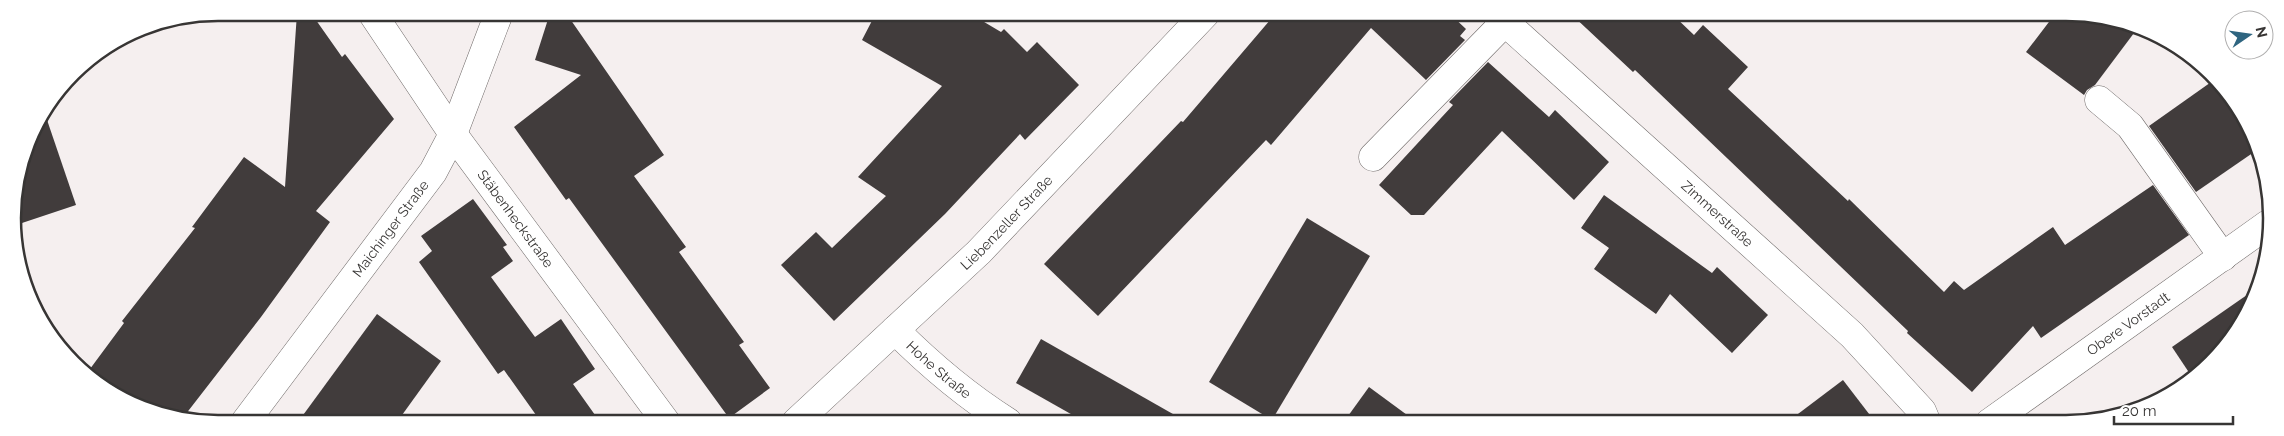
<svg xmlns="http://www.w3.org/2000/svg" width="2284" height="436" viewBox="0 0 2284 436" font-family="Raleway,sans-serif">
<rect width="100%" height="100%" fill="#f5efef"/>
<!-- building -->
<g fill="#413c3c">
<polygon points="297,13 311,13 342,57 345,54 394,119 316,211 330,222 261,317 182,419 116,396 87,373 124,323 122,321 195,228 192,227 244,157 285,187"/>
<polygon points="550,13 566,13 664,155 634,176 686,247 679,252 744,342 739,345 770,388 729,418 569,198 566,200 514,127 581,75 535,60"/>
<polygon points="876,13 969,13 1001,32 1004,29 1027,52 1037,42 1079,85 1025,140 1020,134 945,214 834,321 781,265 816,232 832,248 886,196 858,177 942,86 862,40"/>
<polygon points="1276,13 1450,14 1466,29 1460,36 1465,40 1426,80 1371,28 1271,145 1266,140 1098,316 1044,264 1181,121 1183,122"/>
<polygon points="1571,14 1672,14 1694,35 1703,25 1748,67 1728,89 1848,201 1849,199 1944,292 1954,281 1964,290 2053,227 2065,245 2153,185 2189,235 2041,338 2033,326 1972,392 1907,333 1908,331 1635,70 1633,72"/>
<polygon points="2055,14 2093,14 2137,29 2095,85 2087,90 2084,95 2026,52"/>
<polygon points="1488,62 1549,117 1555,110 1609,162 1574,200 1502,131 1424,215 1411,215 1379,185 1453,105 1449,102"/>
<polygon points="2214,80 2229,93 2257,150 2196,192 2149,126"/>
<polygon points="45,114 76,205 16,225 13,205 28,139"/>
<polygon points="1604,195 1712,273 1717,267 1768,315 1732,353 1670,294 1656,314 1594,269 1609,248 1581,228"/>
<polygon points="473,199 507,245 503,247 513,261 491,277 535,337 561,319 595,369 573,384 600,422 541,422 504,370 498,374 419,262 432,251 421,236"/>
<polygon points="1307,218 1370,256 1272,420 1209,382"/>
<polygon points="2257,288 2250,309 2211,364 2192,377 2172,347"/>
<polygon points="377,314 441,361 397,422 298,422"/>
<polygon points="1041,339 1187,422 1085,422 1016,383"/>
<polygon points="1843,380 1876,423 1786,423"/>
<polygon points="1369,387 1418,423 1343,423"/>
</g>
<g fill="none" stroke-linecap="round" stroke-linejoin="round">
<!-- minor casing -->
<g stroke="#6f6a69" stroke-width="29">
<g id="minor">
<path id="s1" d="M372 13 453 134 666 422"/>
<polyline points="2099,100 2130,126 2223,257"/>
<polyline points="1373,157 1505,22"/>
<path id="s2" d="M895 330C931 366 965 395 1008 422"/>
<path id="s3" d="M245 422 433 172 453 134 499 13"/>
<path id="s4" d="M796 422 979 252 1206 13"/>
</g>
</g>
<!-- major casing -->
<g stroke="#6f6a69" stroke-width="29">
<g id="major">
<path id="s5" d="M1496 14 1852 335 1922 411 1927 423"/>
<path id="s6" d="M1989 423 2268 224"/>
</g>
</g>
<!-- minor -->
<use href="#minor" stroke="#fff" stroke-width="28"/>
<!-- major -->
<use href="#major" stroke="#fff" stroke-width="28"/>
</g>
<g text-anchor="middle" stroke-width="5" stroke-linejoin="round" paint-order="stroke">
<!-- street labels -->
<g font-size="14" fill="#373534" stroke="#fff">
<text dy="5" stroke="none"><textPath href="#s5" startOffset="298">Zimmerstraße</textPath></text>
<text dy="5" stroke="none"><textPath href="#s1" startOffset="251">Stäbenheckstraße</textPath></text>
<text dy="5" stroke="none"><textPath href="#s4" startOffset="290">Liebenzeller Straße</textPath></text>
<text dy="5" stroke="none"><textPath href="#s3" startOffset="242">Maichinger Straße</textPath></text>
<text dy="5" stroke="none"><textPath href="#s6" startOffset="171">Obere Vorstadt</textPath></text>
<text dy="5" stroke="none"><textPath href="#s2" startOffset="59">Hohe Straße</textPath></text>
</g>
</g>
<!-- crop -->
<path d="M0 0H2284V436H0ZM218 21H2066A197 197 0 0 1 2263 218V218A197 197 0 0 1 2066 415H218A197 197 0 0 1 21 218V218A197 197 0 0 1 218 21Z" fill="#fff" fill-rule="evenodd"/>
<path fill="none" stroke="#373534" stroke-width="2.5" d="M218 21H2066A197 197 0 0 1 2263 218V218A197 197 0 0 1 2066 415H218A197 197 0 0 1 21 218V218A197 197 0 0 1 218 21Z"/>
<!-- north arrow -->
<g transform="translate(2249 35) rotate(77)"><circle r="24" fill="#ffffff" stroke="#afaeae"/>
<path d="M0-4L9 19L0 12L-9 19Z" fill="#2e6580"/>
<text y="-8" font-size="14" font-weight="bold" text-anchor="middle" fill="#373534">N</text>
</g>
<!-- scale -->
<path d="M2114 416v8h119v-8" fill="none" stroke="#373534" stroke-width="2.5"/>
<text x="2122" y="416" font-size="15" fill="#373534" stroke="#ffffff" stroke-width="4" paint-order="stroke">20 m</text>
</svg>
